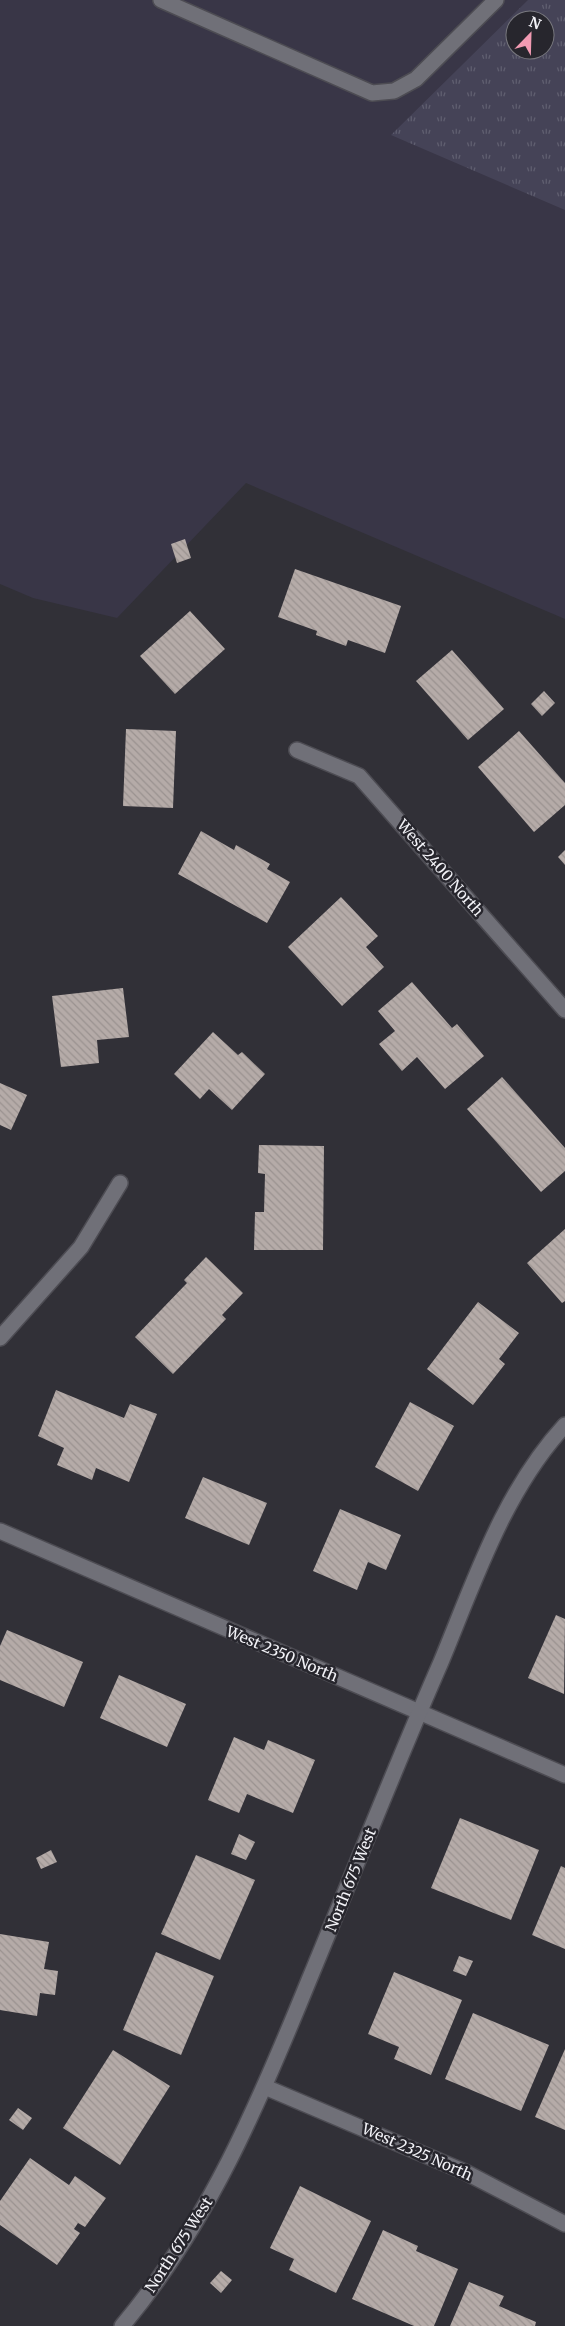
<svg xmlns="http://www.w3.org/2000/svg" width="565" height="2326" viewBox="0 0 565 2326" font-family="Merriweather,serif">
<defs>
<pattern id="grass-tufts" width="24" height="20" patternUnits="userSpaceOnUse" patternTransform="scale(1.25)"><rect width="24" height="20" fill="#454357"/><path d="M3 7l-1-3M5 7V3M7 7l1-3M15 17l-1-3M17 17v-4M19 17l1-3" fill="none" stroke="#605f70"/></pattern>
<pattern id="building-back-hatch" width="6" height="6" patternUnits="userSpaceOnUse" patternTransform="scale(1.25)"><rect width="6" height="6" fill="#b5aba8"/><path d="M-1 5l2 2M0 0l6 6M5-1l2 2" fill="none" stroke="#9a9290"/></pattern>
</defs>
<rect width="100%" height="100%" fill="#313037"/>
<!-- education -->
<path fill="#393647" fill-rule="evenodd" d="M0 0H565V619L246 483 117 618 33 598 0 584ZM515 20H545V50H515Z"/>
<!-- grass -->
<path fill="url(#grass-tufts)" fill-rule="evenodd" d="M528 0H565V210L391 135ZM515 20H545V50H515Z"/>
<!-- building -->
<g fill="url(#building-back-hatch)">
<polygon points="185,539 191,558 177,563 171,544"/>
<polygon points="295,569 401,606 385,653 348,640 346,646 316,635 317,631 278,617"/>
<polygon points="190,611 225,649 175,694 140,656"/>
<polygon points="452,650 504,709 468,740 416,681"/>
<polygon points="544,691 555,703 542,716 531,704"/>
<polygon points="126,729 176,731 173,808 123,806"/>
<polygon points="519,731 565,783 565,805 534,832 478,767"/>
<polygon points="201,831 234,850 236,845 270,864 267,869 290,882 267,923 178,874"/>
<polygon points="565,850 565,865 558,857"/>
<polygon points="341,897 378,936 366,947 384,967 342,1006 288,947"/>
<polygon points="412,982 452,1028 457,1024 484,1056 445,1089 417,1057 402,1071 379,1044 395,1031 378,1011"/>
<polygon points="123,988 129,1037 97,1040 99,1063 61,1067 52,996"/>
<polygon points="213,1032 238,1055 242,1052 265,1074 232,1110 209,1089 200,1099 174,1074"/>
<polygon points="502,1077 565,1148 565,1171 541,1192 467,1109"/>
<polygon points="0,1083 27,1095 11,1130 0,1125"/>
<polygon points="259,1145 324,1146 323,1250 254,1250 255,1212 264,1212 265,1174 258,1173"/>
<polygon points="565,1229 565,1301 562,1303 527,1263"/>
<polygon points="206,1257 243,1293 222,1315 226,1319 173,1374 135,1337 187,1283 184,1280"/>
<polygon points="478,1302 519,1333 499,1359 505,1364 473,1405 427,1369"/>
<polygon points="56,1390 124,1418 130,1404 157,1414 129,1482 96,1468 92,1480 57,1465 64,1448 38,1436"/>
<polygon points="410,1402 454,1426 418,1491 375,1467"/>
<polygon points="203,1477 267,1503 249,1545 185,1518"/>
<polygon points="340,1509 401,1535 386,1570 368,1562 357,1590 313,1571"/>
<polygon points="556,1615 565,1619 564,1694 528,1678"/>
<polygon points="7,1630 83,1662 64,1707 0,1680 0,1646"/>
<polygon points="119,1675 186,1704 167,1747 100,1718"/>
<polygon points="234,1737 264,1750 268,1740 315,1760 293,1813 247,1794 239,1813 208,1800"/>
<polygon points="460,1818 539,1850 511,1920 431,1888"/>
<polygon points="239,1834 255,1842 246,1860 231,1854"/>
<polygon points="51,1850 57,1862 41,1869 36,1858"/>
<polygon points="196,1855 255,1880 220,1960 161,1934"/>
<polygon points="561,1866 565,1868 565,1949 532,1935"/>
<polygon points="0,1934 49,1942 44,1969 58,1971 55,1995 40,1993 37,2016 0,2010"/>
<polygon points="156,1952 214,1976 181,2055 123,2030"/>
<polygon points="459,1956 473,1961 466,1976 453,1971"/>
<polygon points="394,1972 462,2000 431,2075 394,2059 399,2047 368,2034"/>
<polygon points="473,2013 549,2045 521,2111 445,2079"/>
<polygon points="565,2049 565,2130 535,2117"/>
<polygon points="113,2050 170,2086 120,2165 63,2128"/>
<polygon points="18,2108 32,2118 23,2130 9,2120"/>
<polygon points="30,2158 69,2185 75,2176 106,2198 85,2227 78,2223 74,2229 80,2233 57,2265 0,2225 0,2201"/>
<polygon points="300,2186 371,2221 336,2293 289,2270 294,2259 270,2248"/>
<polygon points="383,2230 418,2246 416,2251 458,2269 434,2326 414,2326 352,2299"/>
<polygon points="221,2271 232,2280 221,2293 210,2283"/>
<polygon points="469,2282 504,2296 499,2306 536,2322 535,2326 450,2326"/>
</g>
<g fill="none" stroke-linecap="round" stroke-linejoin="round">
<!-- minor casing -->
<g stroke="#4d4c53" stroke-width="18">
<g id="minor">
<polyline points="161,0 372,93 394,91 416,79 496,0"/>
<polyline points="297,750 359,776 565,1010"/>
<polyline points="0,1338 81,1247 120,1183"/>
<polyline points="0,1531 565,1775"/>
<polyline points="265,2087 465,2172 565,2224"/>
<path d="M122 2326C208 2224 259 2103 309 1980 353 1874 395 1767 441 1662 475 1580 504 1491 565 1425"/>
</g>
</g>
<!-- minor -->
<use href="#minor" stroke="#707078" stroke-width="15"/>
</g>
<g text-anchor="middle" stroke-width="5" stroke-linejoin="round" paint-order="stroke">
<!-- street labels -->
<g font-size="15" fill="#f2f2f7" stroke="#27262d">
<text transform="translate(440 868) rotate(49)" y="5">West 2400 North</text>
<text transform="translate(282 1654) rotate(23)" y="5">West 2350 North</text>
<text transform="translate(351 1880) rotate(-68)" y="5">North 675 West</text>
<text transform="translate(417 2152) rotate(24)" y="5">West 2325 North</text>
<text transform="translate(179 2245) rotate(-57)" y="5">North 675 West</text>
</g>
</g>
<!-- north arrow -->
<g transform="translate(530 35) rotate(23)"><circle r="24" fill="#27262d" stroke="#78787e"/>
<path d="M0-4L9 19L0 12L-9 19Z" fill="#f19ab2"/>
<text y="-8" font-size="14" font-weight="bold" text-anchor="middle" fill="#f2f2f7">N</text>
</g>
</svg>
